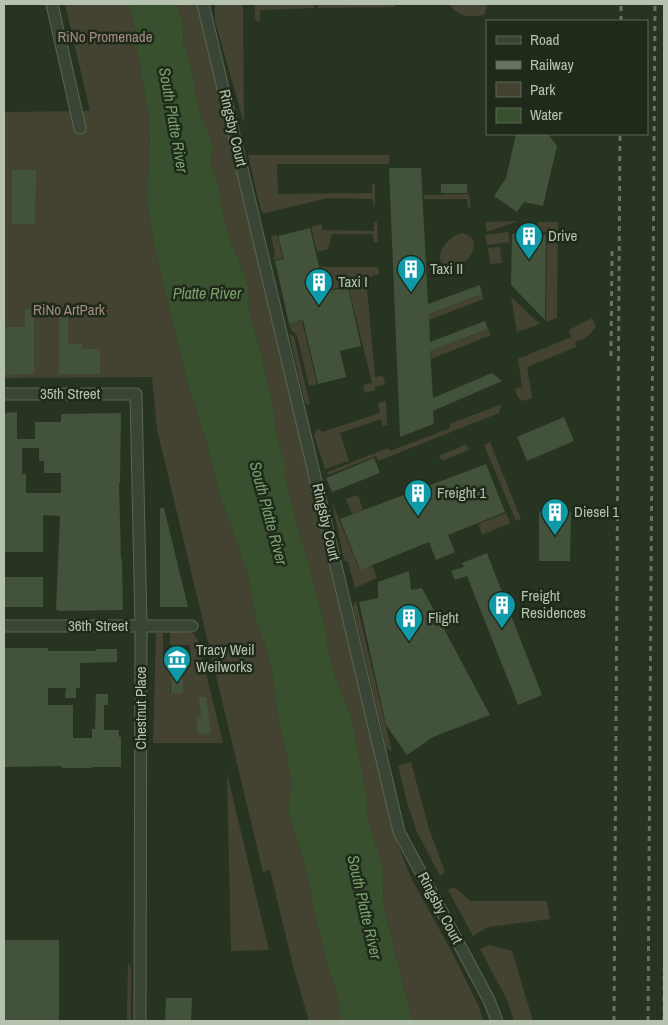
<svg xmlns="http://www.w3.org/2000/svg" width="668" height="1025" viewBox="0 0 668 1025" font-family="'Archivo Narrow',sans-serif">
<rect width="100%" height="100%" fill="#273421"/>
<!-- green -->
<g fill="#444331">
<polygon points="65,4 129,4 134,26 141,74 150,122 149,162 146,198 155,248 185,373 203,431 219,492 249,579 256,622 265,644 272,669 276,706 292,782 288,810 307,873 327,963 337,994 341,1021 309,1021 293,966 270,870 263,872 157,429 152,377 4,378 4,112 90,111"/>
<path d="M177 4H197C217 84 235 164 254 244 301 439 347 634 392 829L411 878 452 952 479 1007 483 1021H412L384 908 382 864 367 818 366 791 351 716 336 679 329 652 324 621 290 498 285 476V463L277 436 274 413 261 352 249 312 248 286 240 263 231 244 223 214 219 189 211 164 213 145 197 104 194 80 189 58 183 42 184 27Z"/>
<polygon points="215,4 241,4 243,6 244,123 215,21"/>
<polygon points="255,4 314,4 315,8 260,10 260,21 257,21 255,18"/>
<polygon points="318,4 395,4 395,7 318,8"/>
<path d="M449 4H485L487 6 484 15C469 17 459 18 449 4Z"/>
<polygon points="248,155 390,155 389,164 277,164 278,194 372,193 372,185 375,184 375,206 374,207 373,199 328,198 266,213 261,211"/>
<polygon points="469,194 471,207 468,208 467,199 424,199 424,195"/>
<polygon points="518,221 487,232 485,222"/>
<polygon points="374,222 377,222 378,242 374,243 373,234 332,234 328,249 317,252 311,227 321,224 323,230 374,231"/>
<polygon points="538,222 558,222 557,318 546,322 547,232 538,232"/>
<polygon points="508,232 510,242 487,245 485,235"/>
<path d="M462 233C488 238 465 272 449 267 428 260 448 236 462 233Z"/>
<polygon points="277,235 283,258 273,261 275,254 271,236"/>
<polygon points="500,247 502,263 490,264 488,248"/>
<polygon points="321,267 378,267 379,274 366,278 375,377 383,376 385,384 375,387 375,390 365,393 363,385 372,383 348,285 326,291"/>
<polygon points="482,294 484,299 429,320 429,314"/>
<polygon points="511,297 540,324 517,332"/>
<path d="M592 318 596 326C590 336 586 338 575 342L576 347 527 367 532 398 525 401 518 398 515 389 522 387 518 359 571 337 569 330Z"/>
<polygon points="302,321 317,384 309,386 297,335 291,330 289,324"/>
<polygon points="488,329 491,335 431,359 430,351"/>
<polygon points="289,333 294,337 310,405 305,403"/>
<polygon points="386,401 387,425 383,426 381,419 340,433 349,461 325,469 314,435 318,428 322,432 380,413 378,403"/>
<polygon points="502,404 499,413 378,461 376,456 328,475 327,472 388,448 390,451 450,428 450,424"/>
<polygon points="490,442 521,519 516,521 484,445"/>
<polygon points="466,444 469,450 442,461 439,456"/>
<polygon points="358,495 363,510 352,514 346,499"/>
<polygon points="332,502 359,569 372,565 377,578 355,588 348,562 344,560"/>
<polygon points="506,513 510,523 482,535 478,524"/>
<polygon points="356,601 392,752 386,747 353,607"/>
<path d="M170 631C182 631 192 628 198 640L223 743H153L156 633H163V659H170V693H183V671H186V667H190V645H170Z"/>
<polygon points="411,762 429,829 445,872 440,876 417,832 407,802 398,766"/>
<polygon points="227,773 269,950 231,951"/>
<polygon points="452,888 456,888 470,901 547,901 550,919 488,927 473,936 448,890"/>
<polygon points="489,945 512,951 533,1021 514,1021 508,1002 480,949"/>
<polygon points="128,963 131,968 131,1021 127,1021"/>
</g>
<!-- water -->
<polygon fill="#38502e" points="129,4 177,4 184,27 183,43 189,58 194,80 197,104 213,145 211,164 219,189 223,214 231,244 240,263 248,286 249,312 261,352 274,413 277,436 285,463 285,476 290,498 324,621 329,652 336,679 351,716 366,791 367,818 382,864 384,908 412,1021 341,1021 337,994 327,963 317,922 307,873 288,810 292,782 276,706 272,669 265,644 256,622 249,579 219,492 203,431 185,373 155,248 146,198 149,162 150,122 141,74 134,26"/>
<!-- building -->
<g fill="#42523b" fill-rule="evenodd">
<polygon points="516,134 548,134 557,146 543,206 524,202 517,212 494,196 506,178"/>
<polygon points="389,168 421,168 428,304 480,285 482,294 429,314 430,342 485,321 488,329 430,351 433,398 492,373 502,381 433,411 434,424 400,437"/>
<polygon points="12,170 36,170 35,224 12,224"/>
<rect x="441" y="184" width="26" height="9"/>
<polygon points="310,228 325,292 348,287 361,346 340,351 346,377 318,384 303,320 289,324 275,261 284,259 278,236"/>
<polygon points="512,234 546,235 545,320 511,285"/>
<polygon points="25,309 34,309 34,374 4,375 4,327 25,327"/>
<polygon points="59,309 68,309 68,344 82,344 82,349 100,349 100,374 59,374"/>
<path d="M17 412V439H35V422H61V414L121 413 120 483H119L121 559H122L123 610 58 611V610H56L60 516 43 515V552H4V413ZM22 448H39V461H44V473H61V493H26V474H22Z"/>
<polygon points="564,417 574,441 527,461 517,437"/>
<polygon points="374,458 380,473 332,492 326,478"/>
<polygon points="486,464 505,512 448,535 455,552 436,560 429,542 360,570 340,519"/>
<polygon points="160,508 164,508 188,607 160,607"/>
<polygon points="539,511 571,512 570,561 539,561"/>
<polygon points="487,553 542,695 518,705 467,576 455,580 451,571 464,567 462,563"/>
<polygon points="409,571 411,590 422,588 490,715 433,737 407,755 386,725 359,602 378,598 378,582"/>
<rect x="4" y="577" width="39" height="30"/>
<polygon points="4,648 48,648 48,651 96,651 96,649 117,649 117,662 80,663 80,688 76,688 76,698 65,698 66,688 48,688 48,705 73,705 73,738 92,738 92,729 95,729 96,694 108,694 108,705 104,705 104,730 119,730 119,737 121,737 121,767 92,767 92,768 62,768 62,766 4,767"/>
<polygon points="173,666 183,666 183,693 171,693 170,672 173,672"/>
<polygon points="199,697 206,697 211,733 198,734 196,717 201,716"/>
<rect x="4" y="940" width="55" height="81"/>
<polygon points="166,998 192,998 191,1021 165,1021"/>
</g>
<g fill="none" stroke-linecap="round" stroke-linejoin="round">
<!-- minor casing -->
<g stroke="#5a6655" stroke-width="13">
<g id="minor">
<polyline points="52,4 80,128"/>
<polyline points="203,4 399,832 489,1000 497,1021"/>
<polyline points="4,394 136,394 141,626 140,1021"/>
<polyline points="4,626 192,626"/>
</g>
</g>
<!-- minor -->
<use href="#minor" stroke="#394535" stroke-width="11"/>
<!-- rail -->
<g stroke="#667560" stroke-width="3" stroke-dasharray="5 5" stroke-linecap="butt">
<polyline points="621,21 621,4"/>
<polyline points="611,356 612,251"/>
<polyline points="614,1021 620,134"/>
<polyline points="648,1021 655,4"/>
<polyline points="664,1021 664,969"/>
</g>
</g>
<!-- icons -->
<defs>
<g id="building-pin" transform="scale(1.4375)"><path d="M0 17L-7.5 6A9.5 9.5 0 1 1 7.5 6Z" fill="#0f9aa8" stroke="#1f2a1a"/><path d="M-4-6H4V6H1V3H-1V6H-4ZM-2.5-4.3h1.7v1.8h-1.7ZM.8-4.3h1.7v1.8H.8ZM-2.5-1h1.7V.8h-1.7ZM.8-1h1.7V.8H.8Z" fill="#fff"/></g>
<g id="museum-pin" transform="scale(1.4375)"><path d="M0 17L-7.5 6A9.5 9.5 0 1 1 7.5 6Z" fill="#0f9aa8" stroke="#1f2a1a"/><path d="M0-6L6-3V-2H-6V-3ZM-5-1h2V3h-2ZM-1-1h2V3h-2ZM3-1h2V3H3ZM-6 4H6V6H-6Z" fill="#fff"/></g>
</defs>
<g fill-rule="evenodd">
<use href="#building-pin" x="529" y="236"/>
<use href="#building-pin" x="411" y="269"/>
<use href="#building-pin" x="319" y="282"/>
<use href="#building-pin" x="418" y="493"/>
<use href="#building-pin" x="555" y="512"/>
<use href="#building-pin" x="502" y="605"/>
<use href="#building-pin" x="409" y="618"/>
<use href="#museum-pin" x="177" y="659"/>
</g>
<g text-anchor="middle" stroke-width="5" stroke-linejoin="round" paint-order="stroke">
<!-- park labels -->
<g font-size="15" fill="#a18b80" stroke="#1f2a1a">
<text x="105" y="42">RiNo Promenade</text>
<text x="69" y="315">RiNo ArtPark</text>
</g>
<!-- street labels -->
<g font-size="15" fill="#b4c2af" stroke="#1f2a1a">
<text transform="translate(233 128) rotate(77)" y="5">Ringsby Court</text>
<text x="70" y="399">35th Street</text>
<text transform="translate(326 522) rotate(77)" y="5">Ringsby Court</text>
<text x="98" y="631">36th Street</text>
<text transform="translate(141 708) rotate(-90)" y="5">Chestnut Place</text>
<text transform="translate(440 908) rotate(62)" y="5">Ringsby Court</text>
</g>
<!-- poi labels -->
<g font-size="15" fill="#b4c2af" stroke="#1f2a1a" text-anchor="start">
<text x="548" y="241">Drive</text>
<text x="430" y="274">Taxi II</text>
<text x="338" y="287">Taxi I</text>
<text x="437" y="498">Freight 1</text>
<text x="574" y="517">Diesel 1</text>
<text x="521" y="601">Freight<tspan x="521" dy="17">Residences</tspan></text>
<text x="428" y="623">Flight</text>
<text x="196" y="655">Tracy Weil<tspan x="196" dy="17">Weilworks</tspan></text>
</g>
<!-- water labels -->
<g font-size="16" font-style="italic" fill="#7a9e6b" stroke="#1f2a1a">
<text transform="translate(174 120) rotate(80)" y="6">South Platte River</text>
<text x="207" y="299">Platte River</text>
<text transform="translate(269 513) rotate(75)" y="6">South Platte River</text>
<text transform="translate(365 907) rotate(77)" y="6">South Platte River</text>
</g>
</g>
<!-- border -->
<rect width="668" height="1025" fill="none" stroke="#b4c2af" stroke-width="10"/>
<!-- legend -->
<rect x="486" y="20" width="162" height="115" fill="#1f2a1a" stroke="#5b6756"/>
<rect x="496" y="36" width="25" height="8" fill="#394535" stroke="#5b6756"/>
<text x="530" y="45" font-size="15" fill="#b4c2af">Road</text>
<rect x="496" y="61" width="25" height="8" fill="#667560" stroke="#5b6756"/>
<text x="530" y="70" font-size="15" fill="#b4c2af">Railway</text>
<rect x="496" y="82" width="25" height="15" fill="#444331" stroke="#5b6756"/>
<text x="530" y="95" font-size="15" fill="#b4c2af">Park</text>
<rect x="496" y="108" width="25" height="15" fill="#38502e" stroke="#5b6756"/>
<text x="530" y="120" font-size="15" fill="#b4c2af">Water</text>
</svg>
